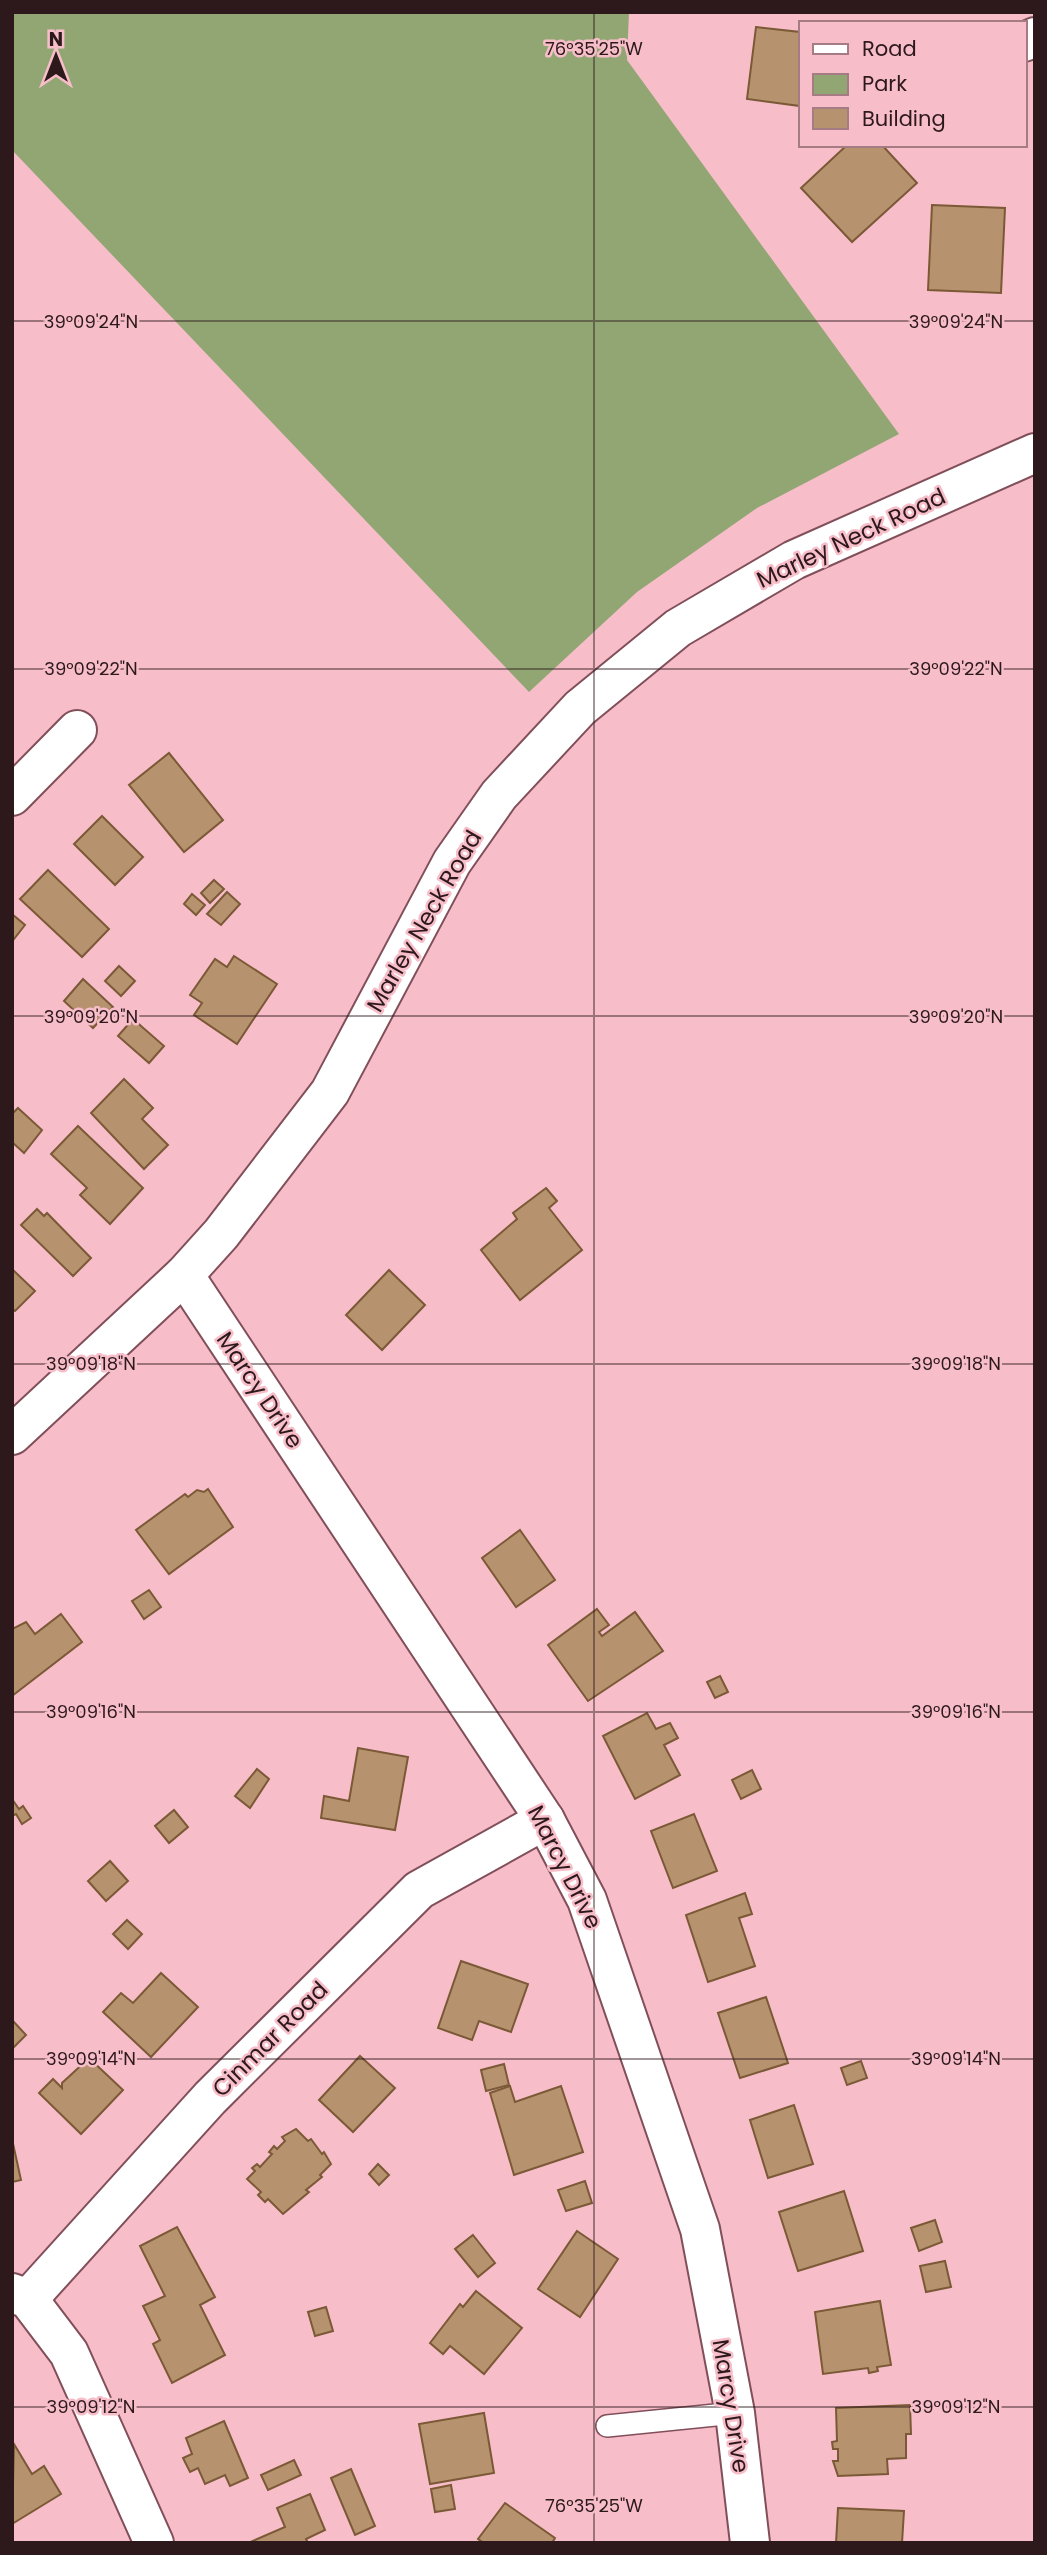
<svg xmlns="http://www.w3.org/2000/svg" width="1047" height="2555" viewBox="0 0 1047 2555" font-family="Poppins,sans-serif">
<rect width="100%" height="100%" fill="#f7bec9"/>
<!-- green -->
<polygon fill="#92a674" points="12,12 629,12 627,60 899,434 757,508 637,592 529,692 12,150"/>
<!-- building -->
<g fill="#b7926e" stroke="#7b5936" stroke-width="2">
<polygon points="756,27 800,32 800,106 747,99"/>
<polygon points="847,145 882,145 917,183 852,242 801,188"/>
<polygon points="932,205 1005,208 1001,293 928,290"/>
<polygon points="169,753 223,820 184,852 129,785"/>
<polygon points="102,816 143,857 115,885 74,844"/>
<polygon points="48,870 109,929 82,957 20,899"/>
<polygon points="214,880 224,889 210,903 201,893"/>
<polygon points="227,892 240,904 221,925 207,914"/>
<polygon points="192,894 205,905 196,915 184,904"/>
<polygon points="12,914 25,925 14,939 12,937"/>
<polygon points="234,956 277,984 237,1044 194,1015 202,1003 190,995 215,959 227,967"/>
<polygon points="119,966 135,981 121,996 105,981"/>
<polygon points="83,979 113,1007 93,1028 64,1001"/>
<polygon points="133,1019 164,1046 149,1063 118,1036"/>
<polygon points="124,1079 153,1108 142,1119 168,1145 144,1169 91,1113"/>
<polygon points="18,1108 42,1130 24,1153 12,1142 12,1114"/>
<polygon points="78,1126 143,1188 110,1224 80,1195 87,1188 51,1154"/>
<polygon points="546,1188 557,1201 549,1208 582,1250 520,1300 481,1250 517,1219 513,1213"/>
<polygon points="37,1209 44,1216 47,1213 91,1258 73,1276 21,1225"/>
<polygon points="12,1269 35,1291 15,1311 12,1309"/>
<polygon points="389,1270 425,1305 382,1350 346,1315"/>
<polygon points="208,1489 233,1527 169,1574 136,1530 185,1494 188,1497 197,1490 204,1492"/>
<polygon points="520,1530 555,1580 516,1607 482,1558"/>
<polygon points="149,1590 161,1607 144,1619 132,1601"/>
<polygon points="597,1609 609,1625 599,1632 602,1636 635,1612 663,1651 588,1701 548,1645"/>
<polygon points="61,1614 82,1642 12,1696 12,1629 26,1622 35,1634"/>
<polygon points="720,1676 728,1692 715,1698 707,1682"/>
<polygon points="647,1713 656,1729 670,1723 678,1738 664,1745 680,1775 635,1799 603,1736"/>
<polygon points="358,1748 408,1757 395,1830 321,1818 324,1796 349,1801"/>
<polygon points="257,1769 269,1779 250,1808 235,1796"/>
<polygon points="752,1770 761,1789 741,1799 732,1780"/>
<polygon points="12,1799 19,1809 23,1806 31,1818 22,1824 16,1814 12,1816"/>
<polygon points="174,1810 188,1827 169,1843 155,1826"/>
<polygon points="694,1814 717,1871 673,1888 651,1831"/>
<polygon points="110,1861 128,1881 106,1901 88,1881"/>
<polygon points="745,1893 752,1914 739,1918 755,1966 708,1982 686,1915"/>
<polygon points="127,1920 142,1934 128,1949 113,1934"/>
<polygon points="461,1961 528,1984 511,2032 479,2021 472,2040 438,2028"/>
<polygon points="161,1973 198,2007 151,2057 103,2012 121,1993 133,2003"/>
<polygon points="766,1997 788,2063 740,2078 718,2013"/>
<polygon points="13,2021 26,2035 12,2049 12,2021"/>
<polygon points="360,2056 395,2088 353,2132 319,2100"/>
<polygon points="89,2058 123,2090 81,2134 39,2093 53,2079 62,2088 62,2083"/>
<polygon points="861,2061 867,2078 847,2085 841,2068"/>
<polygon points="504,2064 509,2085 486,2091 481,2070"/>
<polygon points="510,2086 515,2102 561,2086 583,2152 514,2175 490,2093"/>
<polygon points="794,2105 813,2164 768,2178 750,2120"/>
<polygon points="296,2129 308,2141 311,2139 322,2154 324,2152 331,2164 320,2175 322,2177 306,2190 309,2192 283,2214 268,2199 265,2202 258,2195 261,2192 247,2179 255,2171 252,2168 257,2164 260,2167 272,2154 269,2152 274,2146 277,2149 285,2141 282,2137"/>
<polygon points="12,2139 21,2180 12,2182"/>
<polygon points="378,2164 389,2175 379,2185 369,2174"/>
<polygon points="585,2181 592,2203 566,2211 558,2190"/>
<polygon points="844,2191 863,2251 798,2271 779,2212"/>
<polygon points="935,2220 942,2242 919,2251 911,2228"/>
<polygon points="177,2227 215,2297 200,2305 225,2355 172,2383 153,2344 160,2340 143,2306 165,2296 140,2246"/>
<polygon points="577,2231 618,2259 580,2317 538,2289"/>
<polygon points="473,2235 495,2263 478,2277 455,2249"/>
<polygon points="945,2261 951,2287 926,2292 920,2266"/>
<polygon points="476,2291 522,2328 484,2374 450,2346 443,2354 430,2343 460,2304 463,2307"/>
<polygon points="880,2301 891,2365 877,2367 878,2371 869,2373 868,2368 823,2374 815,2312"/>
<polygon points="326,2307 333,2331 315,2336 308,2312"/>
<polygon points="910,2405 911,2434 906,2434 906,2458 887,2459 888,2474 838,2476 833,2461 838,2461 838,2449 833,2449 832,2442 837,2441 836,2408"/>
<polygon points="484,2413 494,2473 430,2484 419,2424"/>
<polygon points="224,2421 248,2478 230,2486 225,2475 205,2484 198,2468 190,2472 183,2458 192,2454 186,2438"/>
<polygon points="14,2444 32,2474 44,2466 61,2494 12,2524"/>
<polygon points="294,2460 301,2475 268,2490 261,2475"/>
<polygon points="351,2469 375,2526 355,2535 331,2478"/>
<polygon points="451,2485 455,2509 435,2512 431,2489"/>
<polygon points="310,2494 325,2530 306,2539 308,2543 248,2543 285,2527 277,2508"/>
<polygon points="505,2503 555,2538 552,2543 484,2543 478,2539"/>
<polygon points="838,2508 904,2511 902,2543 836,2543"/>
</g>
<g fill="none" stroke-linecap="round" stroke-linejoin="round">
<!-- service casing -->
<g stroke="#804f5a" stroke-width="24">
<polyline id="service" points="607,2426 735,2413"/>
</g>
<!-- minor casing -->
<g stroke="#804f5a" stroke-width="42">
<g id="minor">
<polyline points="1024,42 1035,37"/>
<polyline points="12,796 77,730"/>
<polyline points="184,1275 545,1820 587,1900 700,2229 735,2413 750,2543"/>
<polyline points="12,2293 28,2299 69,2353 154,2543"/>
<polyline points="28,2299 210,2098 419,1890 545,1820"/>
</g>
</g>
<!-- tertiary casing -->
<g stroke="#804f5a" stroke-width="42">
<polyline id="tertiary" points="12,1435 184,1275 221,1234 330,1092 452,862 499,795 580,708 678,628 794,560 1035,453"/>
</g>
<!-- service -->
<use href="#service" stroke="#fff" stroke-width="21"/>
<!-- minor -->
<use href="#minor" stroke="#fff" stroke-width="38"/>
<!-- tertiary -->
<use href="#tertiary" stroke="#fff" stroke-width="38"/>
</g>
<!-- ticks -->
<path fill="none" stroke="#2d181c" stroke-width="2" stroke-opacity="0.45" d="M594 12V2543M12 321H1035M12 669H1035M12 1016H1035M12 1364H1035M12 1712H1035M12 2059H1035M12 2407H1035"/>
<g text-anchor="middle" stroke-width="5" stroke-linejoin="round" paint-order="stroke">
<!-- street labels -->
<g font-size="23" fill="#2d181c" stroke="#f7bec9">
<text transform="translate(851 538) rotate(-25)" y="8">Marley Neck Road</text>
<text transform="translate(424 921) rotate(-60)" y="8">Marley Neck Road</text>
<text transform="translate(260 1390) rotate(56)" y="8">Marcy Drive</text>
<text transform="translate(565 1867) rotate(63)" y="8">Marcy Drive</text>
<text transform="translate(270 2039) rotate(-45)" y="8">Cinmar Road</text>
<text transform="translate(731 2406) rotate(81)" y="8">Marcy Drive</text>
</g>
</g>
<g font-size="18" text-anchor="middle" fill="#2d181c" stroke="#f7bec9" stroke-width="5" stroke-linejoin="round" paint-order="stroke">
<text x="594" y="55">76°35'25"W</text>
<text x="91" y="328">39°09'24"N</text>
<text x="956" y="328">39°09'24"N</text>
<text x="91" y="675">39°09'22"N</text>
<text x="956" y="675">39°09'22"N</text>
<text x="91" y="1023">39°09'20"N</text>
<text x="956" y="1023">39°09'20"N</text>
<text x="91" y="1370">39°09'18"N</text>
<text x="956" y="1370">39°09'18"N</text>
<text x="91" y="1718">39°09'16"N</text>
<text x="956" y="1718">39°09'16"N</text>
<text x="91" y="2065">39°09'14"N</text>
<text x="956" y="2065">39°09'14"N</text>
<text x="91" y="2413">39°09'12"N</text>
<text x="956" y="2413">39°09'12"N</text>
<text x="594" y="2512">76°35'25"W</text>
</g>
<!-- border -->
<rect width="1047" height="2555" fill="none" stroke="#2d181c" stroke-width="28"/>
<!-- legend -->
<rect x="799" y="21" width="228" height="126" fill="#f7bec9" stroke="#a67c84" stroke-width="2"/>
<rect x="813" y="44" width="35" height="10" fill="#ffffff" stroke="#a67c84" stroke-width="2"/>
<text x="862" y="56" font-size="21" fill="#2d181c">Road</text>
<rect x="813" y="74" width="35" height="21" fill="#92a674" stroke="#a67c84" stroke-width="2"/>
<text x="862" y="91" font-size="21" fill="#2d181c">Park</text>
<rect x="813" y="108" width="35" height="21" fill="#b7926e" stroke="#a67c84" stroke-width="2"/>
<text x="862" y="126" font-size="21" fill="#2d181c">Building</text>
<!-- north arrow -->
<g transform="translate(56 56)" stroke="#f7bec9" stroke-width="5" paint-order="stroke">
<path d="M0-5L12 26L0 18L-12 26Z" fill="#2d181c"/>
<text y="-10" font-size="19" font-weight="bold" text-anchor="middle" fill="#2d181c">N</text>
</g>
</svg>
